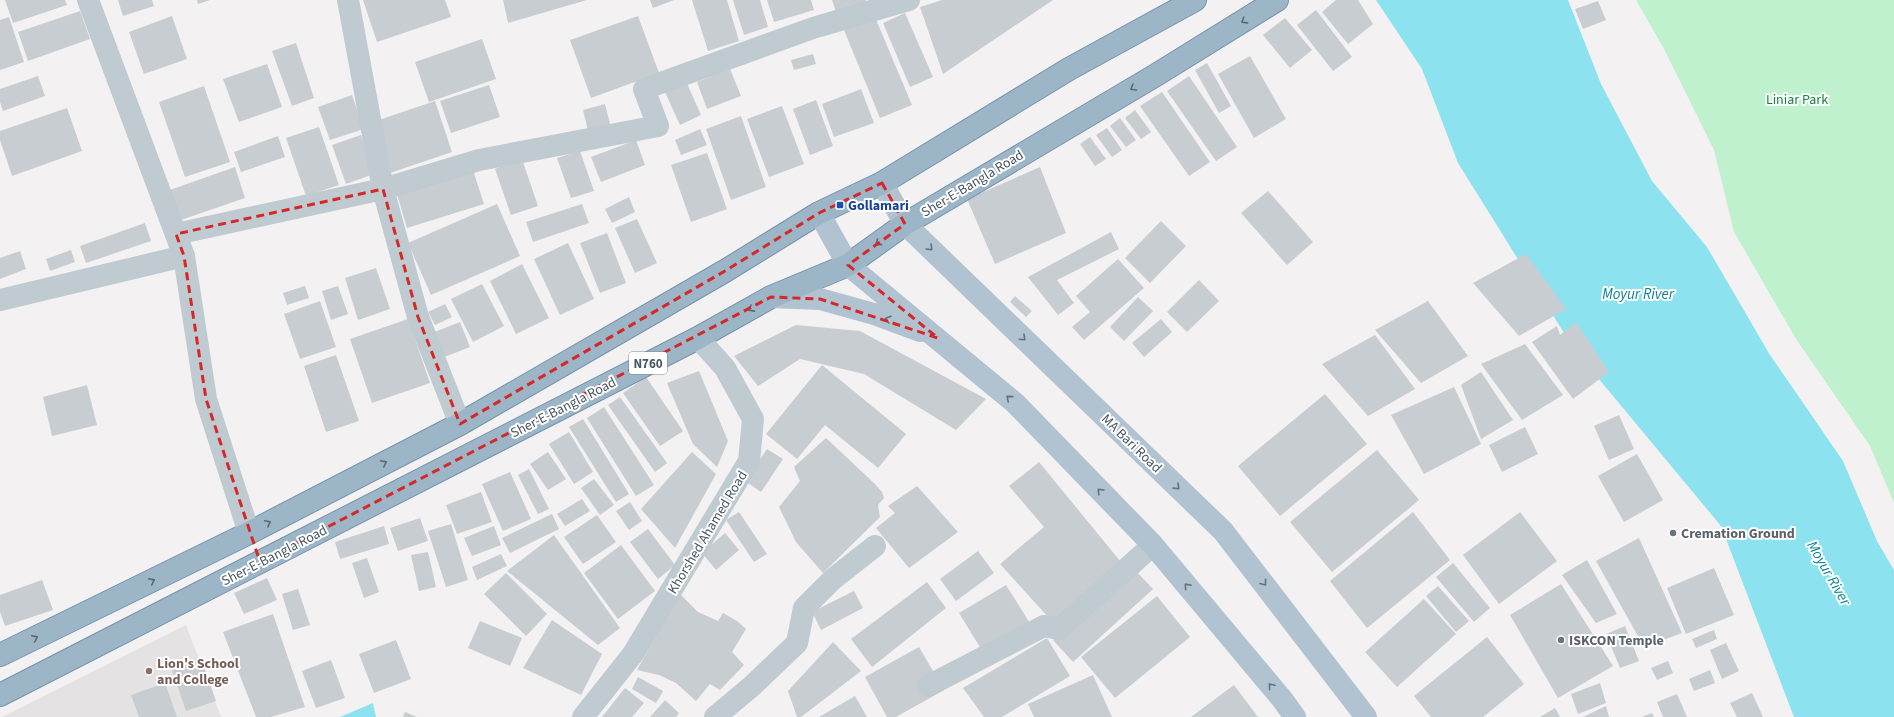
<svg xmlns="http://www.w3.org/2000/svg" width="1894" height="717" viewBox="0 0 1894 717" font-family="'Source Sans 3',sans-serif">
<rect width="100%" height="100%" fill="#f4f1f2"/>
<!-- education -->
<polygon fill="#e5e2e4" points="186,625 221,717 2,717"/>
<!-- green -->
<polygon fill="#c0f1cf" points="1636,0 1894,0 1894,503 1870,446 1796,339 1734,232 1714,150 1663,47"/>
<!-- water -->
<g fill="#8ce3ef">
<polygon points="1376,0 1568,0 1601,84 1652,181 1707,247 1770,355 1843,461 1877,541 1894,570 1894,717 1794,717 1721,526 1574,349 1458,163 1422,69"/>
<polygon points="373,703 376,717 340,717"/>
</g>
<!-- building -->
<g fill="#c8cdd1">
<polygon points="5,0 65,0 67,5 13,23"/>
<polygon points="118,0 152,0 154,6 123,16"/>
<polygon points="197,0 210,0 198,4"/>
<polygon points="363,0 445,0 451,17 377,42"/>
<polygon points="503,0 587,0 508,23"/>
<polygon points="650,0 674,0 653,8"/>
<polygon points="692,0 727,0 739,41 708,51"/>
<polygon points="733,0 760,0 768,27 744,35"/>
<polygon points="767,0 811,0 814,10 774,22"/>
<polygon points="832,0 866,0 869,8 838,18"/>
<polygon points="942,0 1053,0 943,74 920,7"/>
<polygon points="1336,0 1358,0 1373,24 1348,44 1322,12"/>
<polygon points="1598,1 1606,20 1583,29 1575,9"/>
<polygon points="1316,10 1352,57 1333,71 1297,25"/>
<polygon points="80,11 90,39 28,61 18,32"/>
<polygon points="905,13 933,77 910,87 883,23"/>
<polygon points="172,16 187,59 144,74 129,32"/>
<polygon points="638,16 659,73 591,98 570,40"/>
<polygon points="9,17 24,62 0,70 0,20"/>
<polygon points="875,17 912,105 880,118 844,30"/>
<polygon points="1285,18 1312,50 1290,68 1263,35"/>
<polygon points="482,39 496,79 429,102 415,62"/>
<polygon points="296,43 314,98 292,106 272,51"/>
<polygon points="813,54 816,64 794,70 791,60"/>
<polygon points="1250,56 1286,119 1254,138 1218,74"/>
<polygon points="1207,63 1231,106 1219,113 1195,70"/>
<polygon points="267,64 282,107 239,122 223,79"/>
<polygon points="730,69 741,96 707,109 697,82"/>
<polygon points="38,76 45,96 3,111 0,102 0,89"/>
<polygon points="1189,76 1237,147 1216,161 1167,91"/>
<polygon points="685,79 701,115 680,125 663,88"/>
<polygon points="489,85 500,117 451,133 440,101"/>
<polygon points="204,86 230,162 185,177 159,102"/>
<polygon points="861,89 874,123 834,137 822,104"/>
<polygon points="1162,92 1210,162 1189,176 1140,106"/>
<polygon points="352,95 364,129 330,140 318,107"/>
<polygon points="816,100 833,146 810,155 793,109"/>
<polygon points="435,101 452,152 390,173 373,122"/>
<polygon points="605,104 610,124 588,131 583,110"/>
<polygon points="782,106 804,164 769,177 747,119"/>
<polygon points="67,108 82,151 12,176 0,140 0,131"/>
<polygon points="1135,110 1151,132 1141,139 1125,118"/>
<polygon points="741,116 766,187 731,200 706,129"/>
<polygon points="1120,118 1136,140 1126,147 1110,126"/>
<polygon points="319,127 339,185 306,196 286,138"/>
<polygon points="1107,128 1122,150 1112,157 1096,135"/>
<polygon points="700,129 707,145 681,155 675,140"/>
<polygon points="361,135 374,174 346,184 332,145"/>
<polygon points="278,136 285,157 241,172 234,152"/>
<polygon points="1090,137 1106,159 1095,166 1080,144"/>
<polygon points="636,140 645,165 601,182 591,157"/>
<polygon points="580,151 594,191 571,198 557,158"/>
<polygon points="707,153 727,209 691,222 671,165"/>
<polygon points="522,159 538,206 511,215 495,169"/>
<polygon points="235,167 245,198 178,221 167,191"/>
<polygon points="472,167 484,204 407,228 396,191"/>
<polygon points="1040,167 1066,233 995,264 967,199"/>
<polygon points="1268,191 1313,242 1287,265 1241,213"/>
<polygon points="629,197 635,212 612,223 605,209"/>
<polygon points="497,204 520,256 431,295 408,243"/>
<polygon points="582,204 589,223 533,242 526,222"/>
<polygon points="637,219 657,263 635,273 615,228"/>
<polygon points="1161,221 1186,246 1150,283 1125,258"/>
<polygon points="145,223 151,241 86,263 80,246"/>
<polygon points="1111,232 1119,249 1057,280 1074,303 1058,315 1028,277"/>
<polygon points="607,233 626,283 600,293 580,243"/>
<polygon points="568,243 594,299 560,315 534,259"/>
<polygon points="71,250 75,262 50,271 46,259"/>
<polygon points="20,251 26,269 0,279 0,258"/>
<polygon points="1526,254 1566,309 1519,336 1473,283"/>
<polygon points="1118,259 1144,288 1084,340 1072,327 1090,312 1076,296"/>
<polygon points="522,264 549,318 516,334 490,281"/>
<polygon points="376,268 390,309 358,320 345,278"/>
<polygon points="1199,280 1219,301 1187,332 1167,312"/>
<polygon points="482,284 504,326 473,342 451,299"/>
<polygon points="305,286 309,298 287,305 283,293"/>
<polygon points="338,286 348,314 331,320 322,291"/>
<polygon points="1015,296 1032,311 1026,317 1010,302"/>
<polygon points="1138,297 1153,311 1124,341 1110,327"/>
<polygon points="320,301 336,347 300,359 284,314"/>
<polygon points="1428,301 1468,356 1421,383 1375,330"/>
<polygon points="445,304 452,317 435,325 428,312"/>
<polygon points="408,319 430,383 372,403 350,339"/>
<polygon points="1161,319 1172,332 1144,357 1132,343"/>
<polygon points="460,322 470,347 442,358 432,333"/>
<polygon points="1576,322 1609,372 1573,399 1532,342 1557,326 1560,335"/>
<polygon points="796,325 860,331 986,399 956,430 864,374 800,359 758,386 734,356"/>
<polygon points="1375,335 1415,389 1368,416 1322,364"/>
<polygon points="1525,344 1563,395 1522,420 1481,364"/>
<polygon points="336,355 359,421 326,432 304,366"/>
<polygon points="822,365 906,434 878,468 825,425 797,459 766,434"/>
<polygon points="699,371 728,441 717,467 693,444 667,383"/>
<polygon points="1481,372 1513,420 1481,439 1461,385"/>
<polygon points="646,377 683,431 660,446 623,393"/>
<polygon points="87,385 97,425 52,436 43,397"/>
<polygon points="1454,387 1481,444 1424,474 1391,415"/>
<polygon points="1325,394 1367,444 1280,516 1238,466"/>
<polygon points="620,397 667,463 655,472 608,405"/>
<polygon points="604,407 654,485 636,496 587,418"/>
<polygon points="1619,415 1634,449 1609,460 1594,426"/>
<polygon points="583,419 629,494 616,502 569,427"/>
<polygon points="1525,427 1538,454 1502,472 1489,445"/>
<polygon points="569,432 593,472 574,484 549,444"/>
<polygon points="826,438 875,484 882,492 884,498 878,505 880,517 823,573 796,542 779,507 800,481 794,467"/>
<polygon points="767,449 783,459 761,492 745,481"/>
<polygon points="1377,450 1419,500 1332,572 1290,522"/>
<polygon points="548,452 566,479 548,490 530,464"/>
<polygon points="692,452 716,474 675,548 641,509"/>
<polygon points="1637,454 1663,500 1624,522 1598,476"/>
<polygon points="1039,462 1125,567 1059,629 1000,564 1044,527 1009,486"/>
<polygon points="529,469 549,509 538,514 518,475"/>
<polygon points="510,472 531,519 503,531 482,484"/>
<polygon points="594,479 614,505 600,515 581,488"/>
<polygon points="917,486 958,532 909,568 876,528 895,513 888,506"/>
<polygon points="481,492 492,522 457,534 446,505"/>
<polygon points="582,499 590,511 565,526 557,514"/>
<polygon points="630,502 642,521 629,530 616,511"/>
<polygon points="739,512 767,554 754,562 726,520"/>
<polygon points="1413,512 1450,560 1367,628 1330,581"/>
<polygon points="1520,512 1557,561 1499,604 1463,555"/>
<polygon points="552,514 559,529 510,553 502,538"/>
<polygon points="597,515 616,542 583,564 564,537"/>
<polygon points="420,518 428,541 398,551 390,528"/>
<polygon points="451,524 468,580 446,587 428,531"/>
<polygon points="384,526 389,544 340,559 335,542"/>
<polygon points="494,526 501,545 472,556 464,538"/>
<polygon points="648,529 675,565 658,579 630,542"/>
<polygon points="725,533 739,550 716,570 702,553"/>
<polygon points="554,535 620,628 598,645 507,571"/>
<polygon points="1639,538 1682,633 1644,647 1596,561"/>
<polygon points="621,545 655,591 618,619 584,573"/>
<polygon points="978,551 994,573 956,601 940,579"/>
<polygon points="428,552 436,587 419,591 411,555"/>
<polygon points="501,554 507,566 477,580 472,567"/>
<polygon points="367,558 379,592 364,598 352,563"/>
<polygon points="1587,560 1617,614 1596,623 1562,575"/>
<polygon points="1453,563 1490,608 1474,622 1436,577"/>
<polygon points="1133,568 1153,589 1073,662 1053,640"/>
<polygon points="1714,568 1734,615 1686,634 1667,588"/>
<polygon points="506,573 547,614 526,636 484,594"/>
<polygon points="267,578 277,600 244,614 234,593"/>
<polygon points="42,580 53,610 5,626 0,612 0,595"/>
<polygon points="927,582 946,608 872,667 851,639"/>
<polygon points="1561,584 1613,666 1558,698 1510,615"/>
<polygon points="1006,585 1033,628 986,657 959,613"/>
<polygon points="1438,586 1469,621 1456,632 1426,596"/>
<polygon points="298,589 310,625 293,630 282,594"/>
<polygon points="854,591 863,608 821,630 812,612"/>
<polygon points="680,594 698,612 718,621 723,613 737,621 746,629 732,652 744,665 720,690 710,684 696,701 676,683 659,675 637,670"/>
<polygon points="1157,596 1190,637 1115,698 1081,657"/>
<polygon points="1424,599 1456,634 1397,687 1365,652"/>
<polygon points="273,614 305,707 271,717 256,717 223,632"/>
<polygon points="552,620 602,654 581,695 523,668"/>
<polygon points="480,621 522,638 510,666 468,648"/>
<polygon points="1625,626 1639,661 1620,668 1606,634"/>
<polygon points="1714,630 1717,639 1696,648 1692,639"/>
<polygon points="1487,637 1524,684 1483,717 1431,717 1414,696"/>
<polygon points="1047,638 1070,676 1002,717 984,717 963,688"/>
<polygon points="396,640 411,679 374,693 359,654"/>
<polygon points="833,642 861,671 801,717 797,717 788,691"/>
<polygon points="1726,643 1739,671 1722,679 1710,650"/>
<polygon points="919,647 944,690 896,717 887,717 865,677"/>
<polygon points="201,658 216,701 186,711 171,667"/>
<polygon points="331,660 345,698 316,708 302,671"/>
<polygon points="1668,661 1673,673 1657,680 1651,668"/>
<polygon points="1710,670 1715,683 1694,691 1689,679"/>
<polygon points="1093,675 1112,717 1034,717 1028,704"/>
<polygon points="638,677 663,691 656,703 632,689"/>
<polygon points="165,683 177,717 139,717 131,695"/>
<polygon points="1600,683 1606,703 1578,714 1571,694"/>
<polygon points="1234,685 1258,717 1191,717"/>
<polygon points="625,688 644,703 632,717 602,717"/>
<polygon points="1752,693 1763,717 1737,717 1730,703"/>
<polygon points="1677,694 1687,717 1663,717 1657,702"/>
<polygon points="855,696 867,717 819,717"/>
<polygon points="665,700 679,713 676,717 650,717"/>
<polygon points="1606,706 1609,717 1583,717"/>
<polygon points="1555,708 1560,717 1540,717"/>
<polygon points="405,712 417,717 403,717"/>
<polygon points="1652,713 1654,717 1642,717"/>
</g>
<g fill="none" stroke-linecap="round" stroke-linejoin="round">
<!-- trunk casing -->
<g stroke="#7394ad" stroke-width="24">
<g id="trunk">
<polyline points="0,655 249,533 460,424 725,271 819,213 882,183 1069,69 1195,0"/>
<polyline points="0,695 698,338 771,297 848,265 905,224 1156,75 1277,0"/>
</g>
</g>
<!-- minor -->
<g stroke="#bfcad1" stroke-width="22">
<polyline points="88,0 184,256 206,399 249,533"/>
<polyline points="348,0 383,189 418,317 460,424"/>
<polyline points="176,234 383,189 479,160 658,126 644,89 813,28 909,0"/>
<polyline points="0,300 184,256"/>
<polyline points="928,686 1044,626 1059,629 1153,545"/>
<polyline points="583,717 633,654 749,461 753,419 725,368 698,338"/>
<polyline points="715,717 752,686 797,643 804,608 833,579 875,546"/>
</g>
<!-- primary -->
<g stroke="#b1c3d0" stroke-width="22">
<polyline points="882,183 905,224 1223,531 1366,717"/>
<polyline points="819,213 848,265 1015,403 1153,545 1282,699 1295,717"/>
<polyline points="771,297 820,299 874,314 920,331"/>
</g>
<!-- trunk -->
<use href="#trunk" stroke="#9cb6c8" stroke-width="22"/>
</g>
<!-- one-way arrows -->
<defs><path id="oneway-chevron" d="M-2-3.5L2.5 0L-2 3.5" fill="none" stroke-width="1.6" stroke-linecap="round" stroke-linejoin="round"/></defs>
<g stroke="#596a75">
<use href="#oneway-chevron" transform="translate(1244 21) rotate(148)"/>
<use href="#oneway-chevron" transform="translate(1133 88) rotate(150)"/>
<use href="#oneway-chevron" transform="translate(878 243) rotate(144)"/>
<use href="#oneway-chevron" transform="translate(751 309) rotate(151)"/>
<use href="#oneway-chevron" transform="translate(384 463) rotate(-27)"/>
<use href="#oneway-chevron" transform="translate(268 523) rotate(-27)"/>
<use href="#oneway-chevron" transform="translate(152 581) rotate(-26)"/>
<use href="#oneway-chevron" transform="translate(35 638) rotate(-26)"/>
</g>
<g stroke="#62727c">
<use href="#oneway-chevron" transform="translate(930 248) rotate(45)"/>
<use href="#oneway-chevron" transform="translate(888 319) rotate(-161)"/>
<use href="#oneway-chevron" transform="translate(1023 338) rotate(43)"/>
<use href="#oneway-chevron" transform="translate(1009 398) rotate(-139)"/>
<use href="#oneway-chevron" transform="translate(1177 487) rotate(44)"/>
<use href="#oneway-chevron" transform="translate(1100 491) rotate(-134)"/>
<use href="#oneway-chevron" transform="translate(1264 583) rotate(52)"/>
<use href="#oneway-chevron" transform="translate(1187 586) rotate(-130)"/>
<use href="#oneway-chevron" transform="translate(1271 686) rotate(-130)"/>
</g>
<!-- marked area -->
<path fill="none" stroke="#d62828" stroke-width="3" stroke-dasharray="8 5" stroke-linejoin="round" d="M882 183 905 224 848 265 938 338 820 299 771 297 260 562 206 399 184 256 176 234 383 189 418 317 460 424 725 271 819 213Z"/>
<!-- markers -->
<rect fill="#1a4fb4" stroke="#fff" stroke-width="1.5" x="836" y="201" width="8" height="8" rx="2"/>
<g fill="#6b7280" stroke="#fff" stroke-width="1.5">
<circle cx="1673" cy="533" r="4"/>
<circle cx="1561" cy="640" r="4"/>
</g>
<circle fill="#8d6e63" stroke="#fff" stroke-width="1.5" cx="149" cy="671" r="4"/>
<g text-anchor="middle" stroke-width="4" stroke-linejoin="round" paint-order="stroke">
<!-- shield labels -->
<rect fill="#fff" stroke="#7f8990" stroke-width="1" x="629" y="352" width="38" height="22" rx="3"/>
<g font-size="13" font-weight="bold" fill="#485760">
<text x="648" y="368">N760</text>
</g>
<!-- park labels -->
<g font-size="14" fill="#158543" stroke="#fff">
<text x="1797" y="104">Liniar Park</text>
</g>
<!-- street labels -->
<g font-size="14" fill="#485760" stroke="#fff">
<text transform="translate(972 183) rotate(-31)" y="5">Sher-E-Bangla Road</text>
<text transform="translate(563 407) rotate(-27)" y="5">Sher-E-Bangla Road</text>
<text transform="translate(1132 443) rotate(44)" y="5">MA Bari Road</text>
<text transform="translate(707 532) rotate(-59)" y="5">Khorshed Ahamed Road</text>
<text transform="translate(274 555) rotate(-27)" y="5">Sher-E-Bangla Road</text>
</g>
<!-- transit labels -->
<g font-size="14" font-weight="bold" fill="#164399" stroke="#fff" text-anchor="start">
<text x="848" y="210">Gollamari</text>
</g>
<!-- worship labels -->
<g font-size="14" font-weight="bold" fill="#5b616d" stroke="#fff" text-anchor="start">
<text x="1681" y="538">Cremation Ground</text>
<text x="1569" y="645">ISKCON Temple</text>
</g>
<!-- education labels -->
<g font-size="14" font-weight="bold" fill="#785e54" stroke="#fff" text-anchor="start">
<text x="157" y="668">Lion's School<tspan x="157" dy="16">and College</tspan></text>
</g>
<!-- water labels -->
<g font-size="15" font-style="italic" fill="#0a8293" stroke="#fff">
<text x="1638" y="299">Moyur River</text>
<text transform="translate(1829 573) rotate(60)" y="5">Moyur River</text>
</g>
</g>
</svg>
